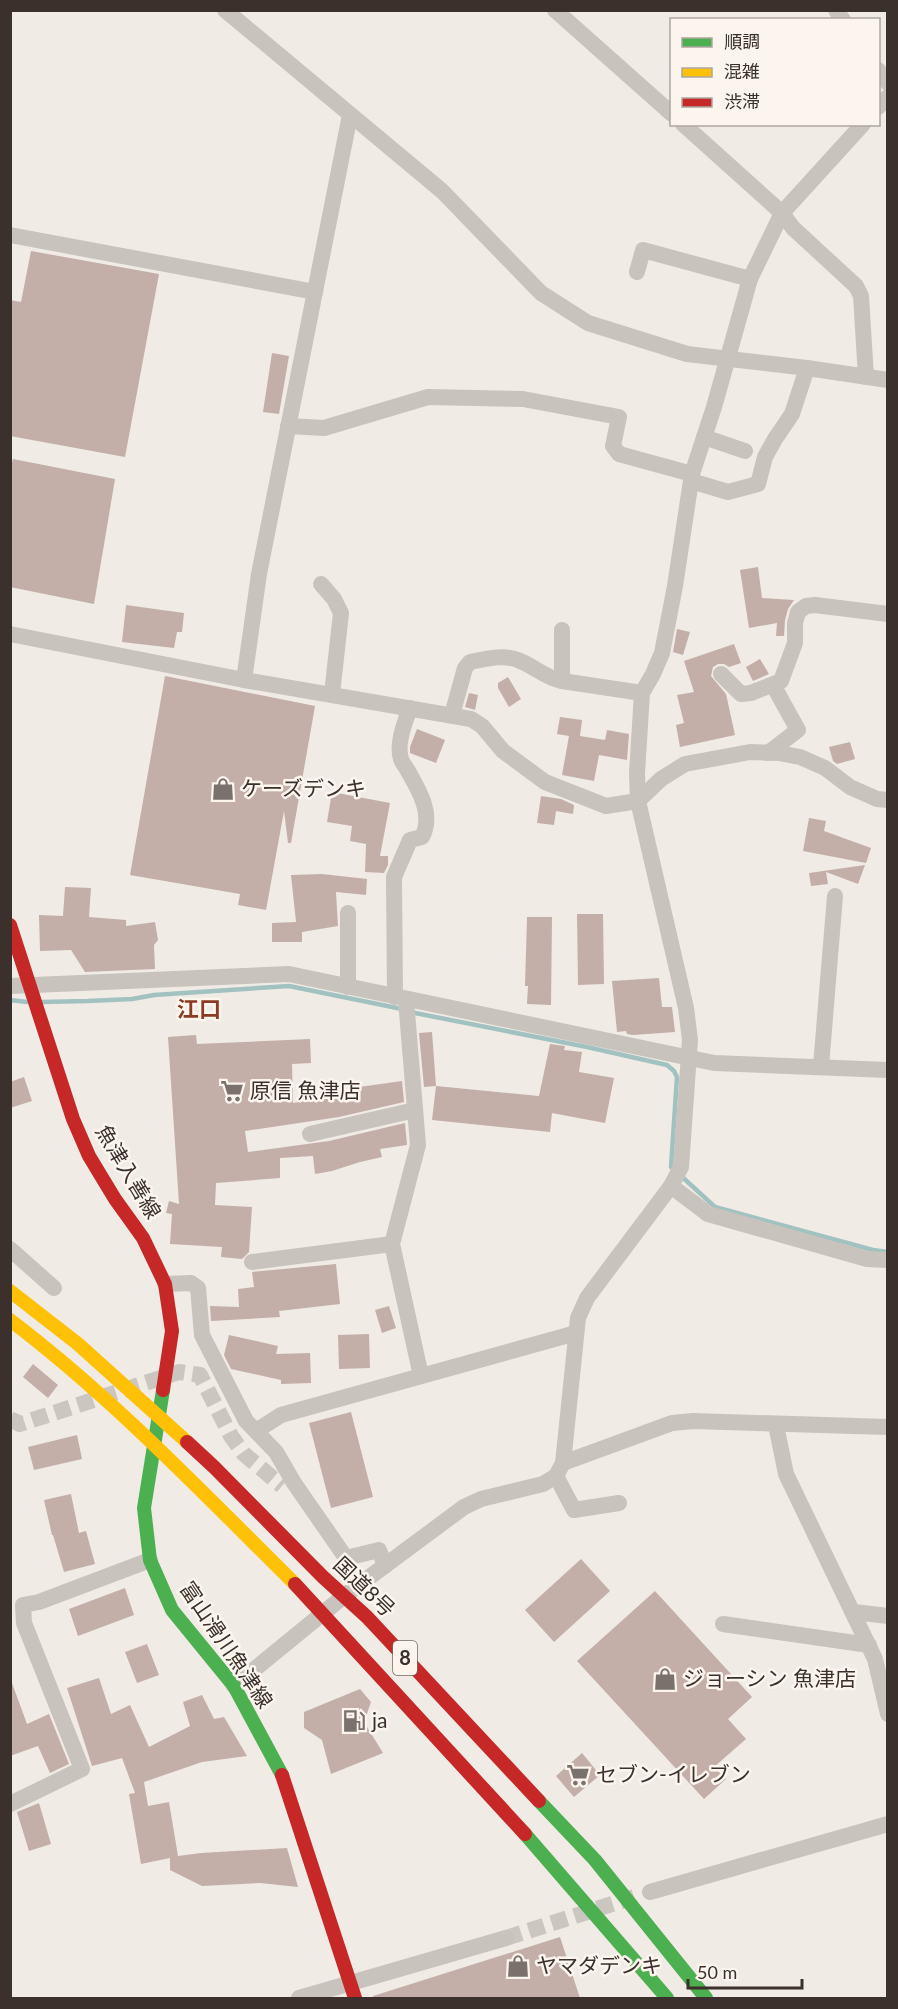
<svg xmlns="http://www.w3.org/2000/svg" width="898" height="2009" viewBox="0 0 898 2009" font-family="Lato,'Noto Sans JP',sans-serif">
<rect width="100%" height="100%" fill="#f0ebe5"/>
<g fill="none" stroke-linecap="round" stroke-linejoin="round">
<!-- stream -->
<g stroke="#a1c2c1" stroke-width="4.5">
<polyline points="10,1000 27,1002"/>
<polyline points="42,1002 88,1001 132,999 154,995 289,986 402,1009"/>
<polyline points="410,1012 587,1047 667,1065 674,1071 677,1077 671,1167 674,1170"/>
<polyline points="680,1175 715,1207 873,1250 888,1252"/>
</g>
</g>
<!-- building -->
<g fill="#c3afa7">
<polygon points="31,251 159,274 125,457 10,436 10,300 21,302"/>
<polygon points="272,353 289,356 279,414 263,412"/>
<polygon points="13,459 115,479 94,604 10,587 10,470"/>
<polygon points="758,567 762,598 794,600 788,609 785,620 784,636 776,636 777,623 749,628 740,570"/>
<polygon points="126,605 184,613 182,632 177,632 174,648 122,642"/>
<polygon points="677,629 690,632 683,655 673,652"/>
<polygon points="734,644 741,663 729,667 724,664 718,664 713,667 711,676 726,694 735,735 680,747 676,725 684,723 677,695 694,692 684,661"/>
<polygon points="760,659 769,674 753,681 746,667"/>
<polygon points="165,676 315,706 291,843 288,843 284,811 266,910 238,905 240,894 130,875"/>
<polygon points="508,677 521,699 509,707 498,688 498,683"/>
<polygon points="469,693 478,695 475,710 465,707"/>
<polygon points="560,717 582,720 580,736 605,740 607,730 629,734 627,760 599,755 594,781 562,775 569,736 557,734"/>
<polygon points="417,729 445,740 436,763 410,753 410,747"/>
<polygon points="850,742 855,759 837,764 833,761 829,747"/>
<polygon points="332,792 390,803 380,856 388,856 388,865 384,873 365,872 366,844 350,841 352,826 327,822"/>
<polygon points="541,796 561,799 574,805 573,814 556,811 554,825 537,823"/>
<polygon points="809,818 826,821 824,831 871,848 866,863 803,851"/>
<polygon points="865,865 858,884 826,872 828,884 811,886 809,873"/>
<polygon points="322,874 367,879 366,895 336,892 338,926 302,932 302,942 272,942 272,923 296,922 291,875"/>
<polygon points="65,887 91,888 89,917 126,920 126,926 155,922 158,940 154,945 155,969 85,972 71,950 40,951 39,915 63,916"/>
<polygon points="577,914 603,914 604,984 578,985"/>
<polygon points="527,917 552,917 551,1005 527,1004 528,986 525,986"/>
<polygon points="659,978 662,1007 672,1007 675,1032 633,1035 627,1034 626,1031 617,1032 612,981"/>
<polygon points="432,1032 436,1086 424,1087 419,1033"/>
<polygon points="196,1035 197,1044 310,1039 311,1063 292,1064 293,1103 353,1094 352,1088 402,1081 404,1102 339,1117 245,1131 248,1152 329,1141 405,1123 407,1145 380,1149 382,1157 360,1162 332,1171 315,1174 313,1156 280,1158 280,1178 216,1183 215,1205 252,1207 249,1252 242,1259 221,1257 222,1247 170,1244 172,1214 166,1213 169,1201 179,1204 168,1037"/>
<polygon points="550,1044 565,1046 564,1050 582,1052 579,1072 614,1078 605,1123 552,1113 550,1132 432,1120 436,1086 539,1096"/>
<polygon points="24,1077 32,1101 10,1108 10,1082"/>
<polygon points="336,1264 340,1304 279,1311 280,1317 211,1321 210,1306 239,1307 238,1289 254,1287 252,1272"/>
<polygon points="389,1306 396,1328 382,1333 375,1310"/>
<polygon points="369,1334 370,1368 339,1369 338,1335"/>
<polygon points="229,1335 278,1346 276,1354 310,1353 311,1383 281,1384 281,1380 231,1369 224,1355"/>
<polygon points="33,1364 58,1385 48,1398 23,1377"/>
<polygon points="351,1412 373,1497 331,1508 309,1423"/>
<polygon points="77,1435 82,1459 34,1470 28,1447"/>
<polygon points="71,1494 79,1533 86,1531 95,1564 64,1572 53,1535 52,1535 44,1500"/>
<polygon points="581,1559 610,1591 554,1642 525,1610"/>
<polygon points="125,1588 134,1615 78,1636 69,1609"/>
<polygon points="655,1591 752,1697 728,1719 746,1739 714,1767 726,1779 704,1799 577,1661"/>
<polygon points="147,1644 159,1675 137,1683 125,1652"/>
<polygon points="99,1678 111,1714 130,1705 149,1747 190,1726 183,1702 202,1695 214,1719 224,1717 247,1756 202,1762 144,1782 148,1806 169,1802 178,1856 201,1853 287,1848 298,1887 260,1883 202,1886 170,1870 170,1858 141,1864 129,1794 135,1793 122,1758 92,1766 67,1688"/>
<polygon points="10,1683 12,1683 27,1724 49,1714 69,1764 50,1773 38,1746 10,1756"/>
<polygon points="360,1689 371,1702 364,1722 383,1753 331,1774 322,1740 304,1728 304,1712"/>
<polygon points="582,1753 600,1775 574,1797 556,1776"/>
<polygon points="39,1803 51,1844 29,1851 17,1812"/>
<polygon points="560,1937 580,1998 374,1998 373,1996"/>
</g>
<g fill="none" stroke-linecap="round" stroke-linejoin="round">
<!-- street-tunnel -->
<g stroke="#ccc6c0" stroke-width="16" stroke-dasharray="16 8" stroke-linecap="butt">
<polyline points="10,1419 20,1424 179,1372 200,1375 231,1436 244,1454 282,1486"/>
<polyline points="506,1938 634,1897"/>
</g>
<!-- street -->
<g stroke="#c9c3be" stroke-width="16">
<polyline points="225,10 442,191 541,293 588,323 687,354 807,368 888,380"/>
<polyline points="555,10 672,114"/>
<polyline points="836,10 843,20"/>
<polyline points="878,70 888,83"/>
<polyline points="878,107 888,97"/>
<polyline points="683,124 782,213 793,228 856,286 861,296 866,377"/>
<polyline points="10,235 315,292"/>
<polyline points="637,272 643,250 750,279"/>
<polyline points="288,426 324,428 428,397 523,399 619,417 613,446 619,454 692,474"/>
<polyline points="704,437 745,451"/>
<polyline points="691,481 728,492 758,484 765,457 775,439 792,414 807,368"/>
<polyline points="321,584 334,599 341,613 332,694"/>
<polyline points="10,634 244,680 471,719 482,726 503,751 545,782 606,806 638,801 661,779 685,764 750,752 779,753 800,757 825,768 850,787 877,799 888,800"/>
<polyline points="721,674 741,694 751,693 781,681 795,643 795,623 798,612 806,606 815,605 888,614"/>
<polyline points="244,680 259,574 350,115"/>
<polyline points="562,681 642,693"/>
<path d="M452 715 465 668 470 662C485 659 504 654 518 660 534 666 545 678 562 681V630"/>
<polyline points="768,753 798,730 773,685"/>
<polyline points="10,986 289,974 714,1063 888,1070"/>
<polyline points="348,987 348,913"/>
<path d="M395 997 394 877 410 840 422 837C434 815 419 790 408 771 406 767 402 763 401 759 396 744 405 722 410 708"/>
<polyline points="406,1000 418,1145 392,1244 421,1376"/>
<polyline points="821,1066 835,896"/>
<polyline points="310,1134 415,1110"/>
<polyline points="671,1186 708,1214 867,1259 888,1260"/>
<polyline points="10,1249 54,1288"/>
<polyline points="252,1262 392,1244"/>
<polyline points="165,1284 191,1283 198,1288 202,1335 246,1421 276,1452 294,1483 346,1558 379,1550 385,1566"/>
<polyline points="776,1425 786,1474 875,1659 888,1714"/>
<polyline points="256,1431 281,1415 576,1333"/>
<polyline points="563,1463 672,1423 693,1421 888,1427"/>
<polyline points="556,1476 574,1510 619,1503"/>
<polyline points="854,1612 888,1616"/>
<polyline points="723,1624 869,1645"/>
<polyline points="234,1686 344,1596 464,1507 481,1499 543,1484 556,1476 563,1463 578,1318 587,1298 671,1186 681,1167 690,1040 686,1008 638,801 637,773 642,693 653,674 662,653 675,586 692,474 714,407 750,279 782,213 863,124"/>
<polyline points="10,1804 82,1769 24,1623 23,1605 39,1602 150,1560"/>
<polyline points="650,1892 888,1824"/>
<polyline points="299,1998 506,1938"/>
</g>
<!-- fast -->
<g stroke="#4caf50" stroke-width="14">
<polyline points="163,1390 144,1508 150,1560 172,1610 234,1686 282,1775"/>
<polyline points="539,1801 595,1860 706,1998"/>
<polyline points="525,1834 667,1998"/>
</g>
<!-- slow -->
<g stroke="#ffc107" stroke-width="14">
<polyline points="10,1291 78,1344 187,1442"/>
<path d="M10 1320C113 1398 203 1493 295 1584"/>
</g>
<!-- jam -->
<g stroke="#c62828" stroke-width="14">
<polyline points="10,925 73,1119 89,1156 115,1199 143,1238 165,1284 172,1331 163,1390"/>
<polyline points="187,1442 214,1467 323,1577 367,1617 539,1801"/>
<polyline points="295,1584 525,1834"/>
<polyline points="282,1775 355,1998"/>
</g>
</g>
<!-- icons -->
<defs>
<g id="shop-bare" transform="scale(1.8)"><path d="M-5-2.5h2.3a2.7 3.5 0 0 1 5.4 0H5L5.5 6h-11ZM-1.5-2.5h3a1.5 2.3 0 0 0-3 0Z" fill="#7a716c" stroke="#fbf5ee" stroke-width="2.5" paint-order="stroke"/></g>
<g id="supermarket-bare" transform="scale(1.8)"><path d="M-6-5.5h2.5l.6 2H6L4.5 2H-2.5L-4.4-4H-6ZM-1.5 3.2a1.3 1.3 0 1 0 .1 0ZM3 3.2a1.3 1.3 0 1 0 .1 0Z" fill="#7a716c" stroke="#fbf5ee" stroke-width="2.5" paint-order="stroke"/></g>
<g id="fuel-bare" transform="scale(1.8)"><path d="M-5.5-6h7V0h2V4h1.3V-2.5L3-4.5l.8-.8L6-3V5H2.5V1h-1V6h-7ZM-4.2-4.7v3.2H.2V-4.7Z" fill="#7a716c" stroke="#fbf5ee" stroke-width="2.5" paint-order="stroke"/></g>
</defs>
<g fill-rule="evenodd">
<use href="#shop-bare" x="223" y="789"/>
<use href="#supermarket-bare" x="232" y="1091"/>
<use href="#shop-bare" x="665" y="1679"/>
<use href="#fuel-bare" x="354" y="1721"/>
<use href="#supermarket-bare" x="578" y="1775"/>
<use href="#shop-bare" x="518" y="1966"/>
</g>
<g text-anchor="middle" stroke-width="5" stroke-linejoin="round" paint-order="stroke">
<!-- shield labels -->
<rect fill="#fbf5ee" stroke="#756b66" stroke-width="1.5" x="393" y="1641" width="24" height="34" rx="4.5"/>
<g font-size="20" font-weight="bold" fill="#3b302b">
<text x="405" y="1665">8</text>
</g>
<!-- poi labels -->
<g font-size="21" fill="#3b302b" stroke="#fbf5ee" text-anchor="start">
<text x="241" y="796">ケーズデンキ</text>
<text x="250" y="1098">原信 魚津店</text>
<text x="683" y="1686">ジョーシン 魚津店</text>
<text x="372" y="1728">ja</text>
<text x="596" y="1782">セブン-イレブン</text>
<text x="536" y="1973">ヤマダデンキ</text>
</g>
<!-- street labels -->
<g font-size="21" fill="#3b302b" stroke="#fbf5ee">
<text transform="translate(128 1172) rotate(59)" y="7">魚津入善線</text>
<text transform="translate(364 1587) rotate(44)" y="7">国道8号</text>
<text transform="translate(226 1645) rotate(56)" y="7">富山滑川魚津線</text>
</g>
<!-- neighbourhood labels -->
<g font-size="22" font-weight="bold" fill="#8c3b22" stroke="#fbf5ee">
<text x="199" y="1017">江口</text>
</g>
</g>
<!-- border -->
<rect width="898" height="2009" fill="none" stroke="#3b302b" stroke-width="24"/>
<!-- legend -->
<rect x="670" y="18" width="210" height="108" fill="#fbf5ee" stroke="#aea6a0" stroke-width="1.5"/>
<rect x="682" y="38" width="30" height="9" fill="#4caf50" stroke="#aea6a0" stroke-width="1.5"/>
<text x="724" y="48" font-size="18" fill="#3b302b">順調</text>
<rect x="682" y="68" width="30" height="9" fill="#ffc107" stroke="#aea6a0" stroke-width="1.5"/>
<text x="724" y="78" font-size="18" fill="#3b302b">混雑</text>
<rect x="682" y="98" width="30" height="9" fill="#c62828" stroke="#aea6a0" stroke-width="1.5"/>
<text x="724" y="108" font-size="18" fill="#3b302b">渋滞</text>
<!-- scale -->
<path d="M688 1979v9h114v-9" fill="none" stroke="#3b302b" stroke-width="3"/>
<text x="697" y="1979" font-size="18" fill="#3b302b" stroke="#fbf5ee" stroke-width="4.5" paint-order="stroke">50 m</text>
</svg>
